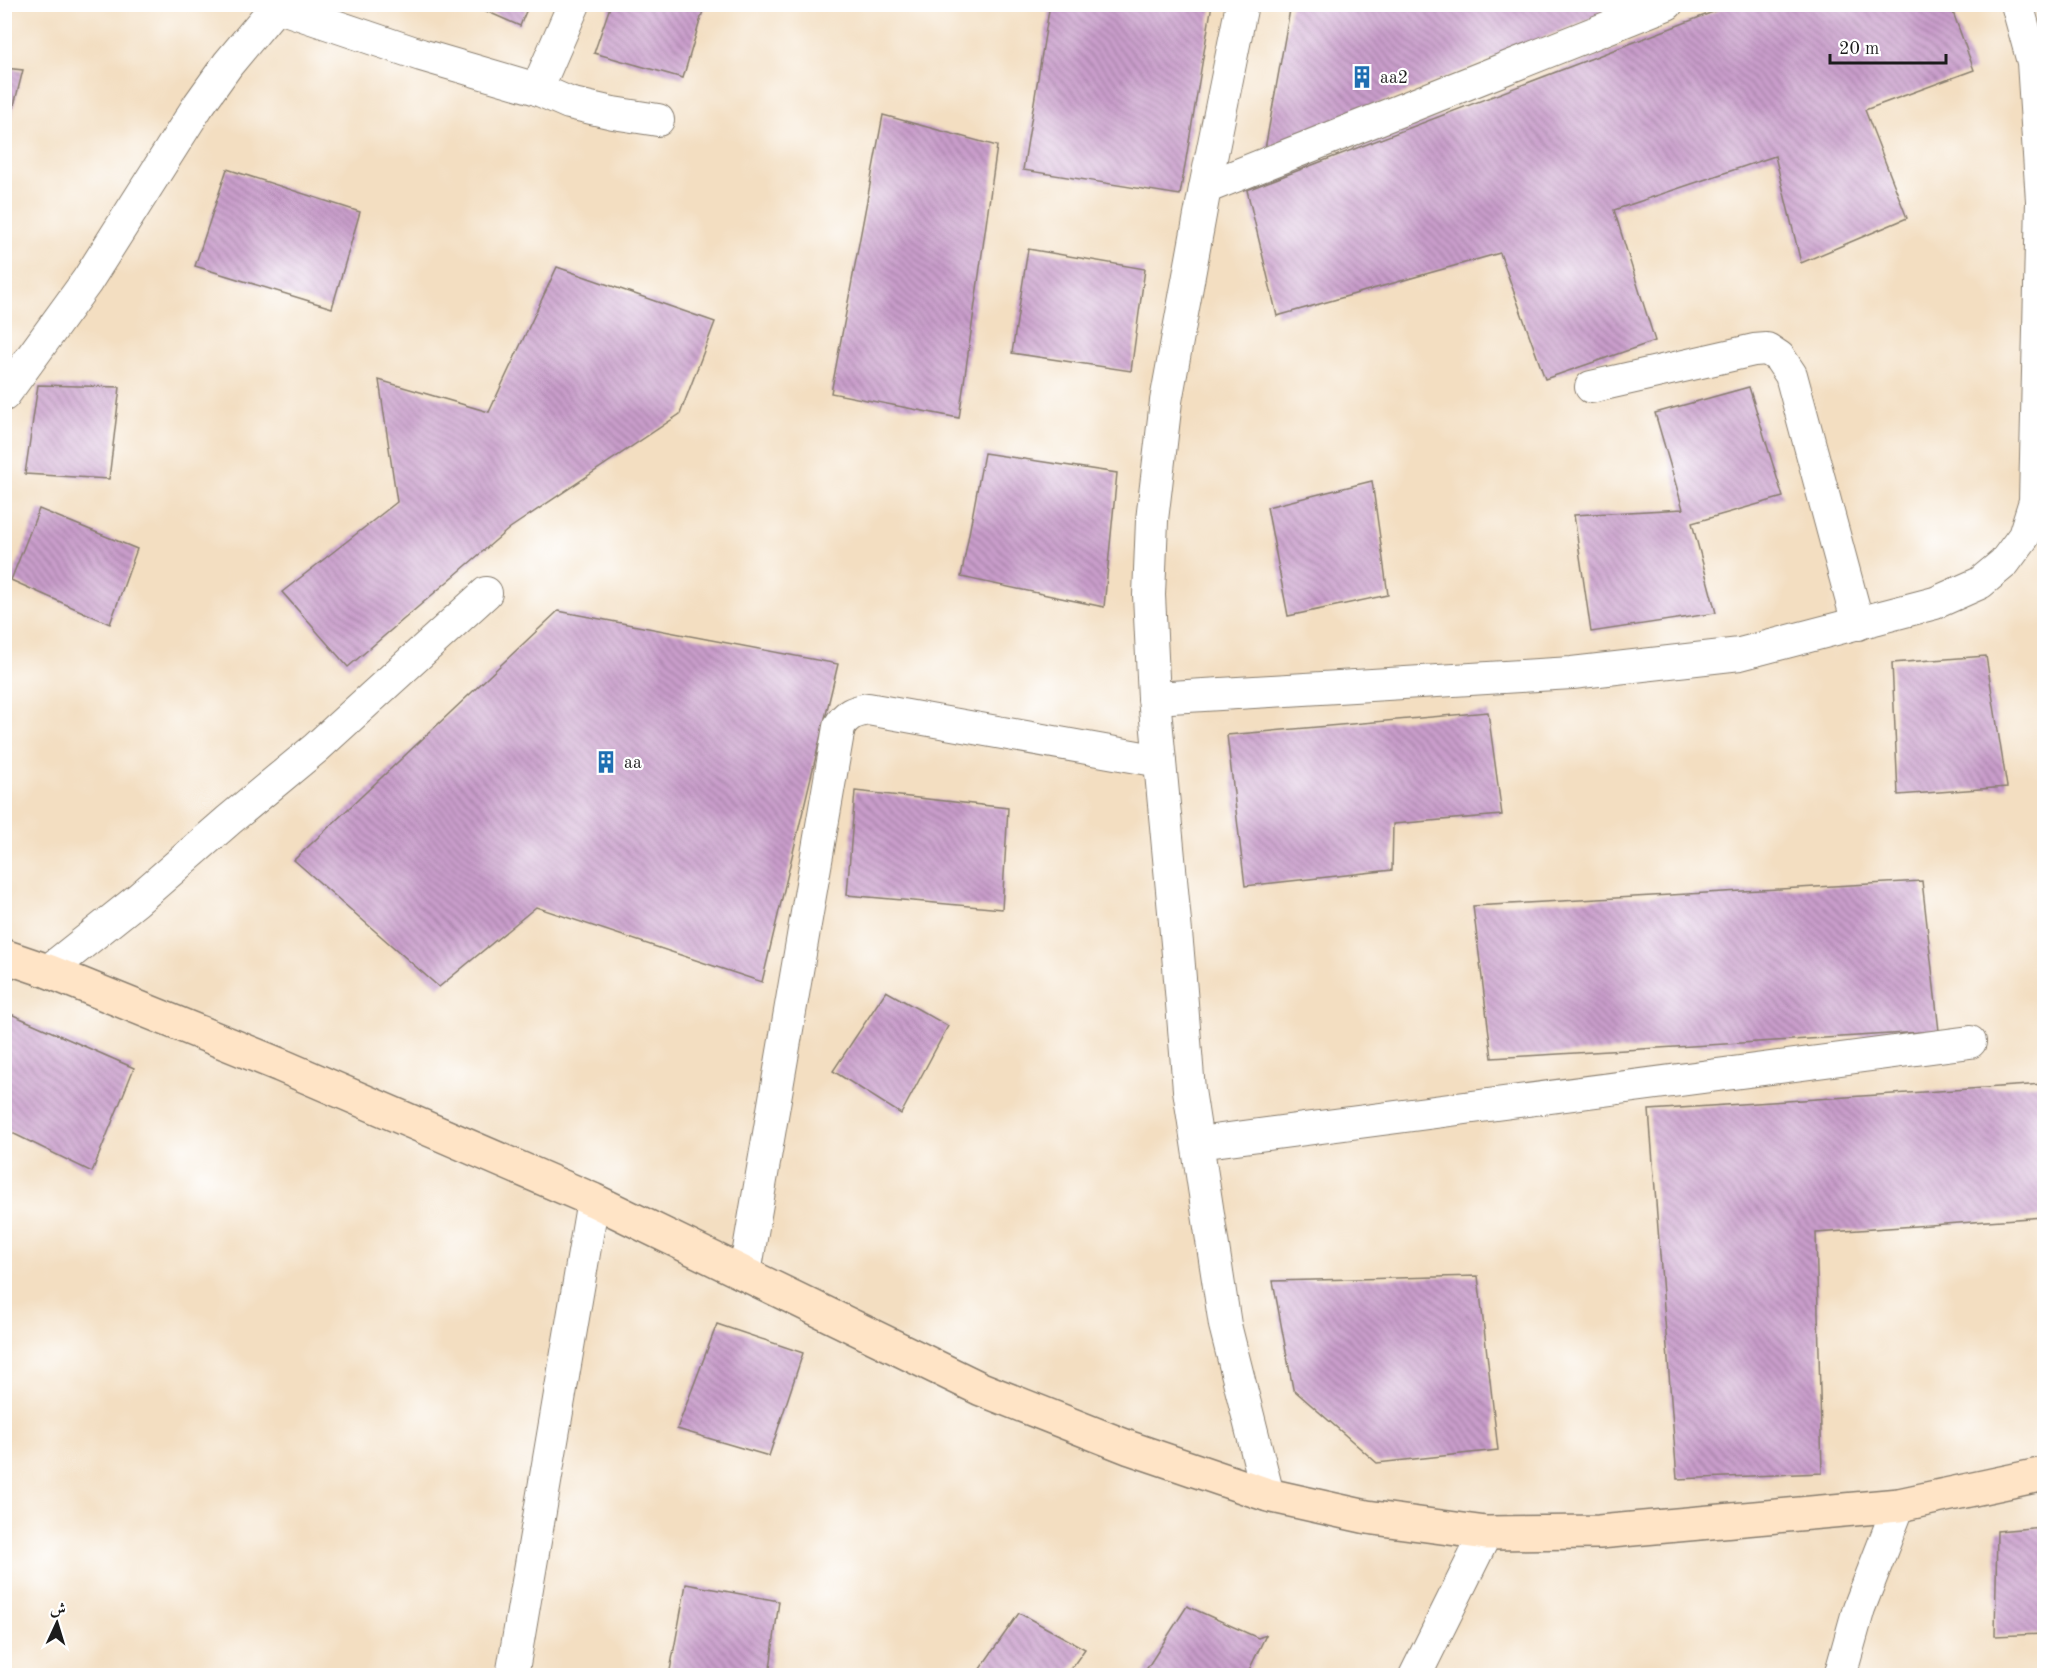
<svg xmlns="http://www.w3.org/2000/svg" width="2049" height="1680" viewBox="0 0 2049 1680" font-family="'Old Standard TT',Amiri,serif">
<defs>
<pattern id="building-back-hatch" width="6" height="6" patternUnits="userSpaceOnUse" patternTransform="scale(1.5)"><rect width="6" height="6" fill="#c99dcb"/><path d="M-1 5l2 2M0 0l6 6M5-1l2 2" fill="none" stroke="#a27fa4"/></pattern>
</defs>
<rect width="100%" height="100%" fill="#fff"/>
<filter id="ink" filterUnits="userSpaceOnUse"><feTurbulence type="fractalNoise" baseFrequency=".0167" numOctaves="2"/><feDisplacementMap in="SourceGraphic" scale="12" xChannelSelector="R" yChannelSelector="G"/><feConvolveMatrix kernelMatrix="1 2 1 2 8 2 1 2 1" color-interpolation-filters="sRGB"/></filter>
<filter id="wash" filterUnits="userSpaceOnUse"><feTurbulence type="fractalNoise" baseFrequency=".008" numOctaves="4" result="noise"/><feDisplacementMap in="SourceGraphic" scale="24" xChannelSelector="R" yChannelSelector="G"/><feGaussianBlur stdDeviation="1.35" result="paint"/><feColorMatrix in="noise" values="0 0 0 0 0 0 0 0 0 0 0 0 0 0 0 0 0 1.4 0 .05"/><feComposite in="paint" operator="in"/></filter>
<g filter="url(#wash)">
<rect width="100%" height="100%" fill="#f3dec1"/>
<g id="blocks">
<!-- building -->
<g fill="url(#building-back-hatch)">
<polygon points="470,4 529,4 520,26"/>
<polygon points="611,4 705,4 683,78 594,53"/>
<polygon points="1050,4 1212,4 1180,195 1023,170"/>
<polygon points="1291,4 1627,4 1265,149"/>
<polygon points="1734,4 1950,4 1974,70 1865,110 1907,218 1801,263 1775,156 1614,210 1655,341 1545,379 1500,253 1277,316 1247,190"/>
<polygon points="4,68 23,70 5,141 4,141"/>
<polygon points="883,115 997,146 959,418 831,393"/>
<polygon points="227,169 360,212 332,308 195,266"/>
<polygon points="1028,249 1145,269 1131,371 1012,353"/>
<polygon points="557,267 715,322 680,414 510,528 348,667 282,592 397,502 379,380 489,412"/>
<polygon points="38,385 120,387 109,479 25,474"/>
<polygon points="1749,387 1783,497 1692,523 1716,613 1591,632 1574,515 1683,509 1655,413"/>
<polygon points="984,453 1117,473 1104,607 961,577"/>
<polygon points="1372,481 1388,595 1288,616 1267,507"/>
<polygon points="39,509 137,549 110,624 11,580"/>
<polygon points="558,611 838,664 762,982 536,907 439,987 294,860"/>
<polygon points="1986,656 2007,787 1898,795 1892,663"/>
<polygon points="1488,712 1502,815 1393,824 1392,870 1245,886 1227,735"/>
<polygon points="855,791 1008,808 1002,909 847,895"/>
<polygon points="1922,881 1939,1031 1492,1058 1473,906"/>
<polygon points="886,991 948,1026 901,1114 833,1071"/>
<polygon points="4,1011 134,1068 92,1172 4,1129"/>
<polygon points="2044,1084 2044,1217 1816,1233 1822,1473 1677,1479 1649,1110"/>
<polygon points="1478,1276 1498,1450 1377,1463 1293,1389 1273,1281"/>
<polygon points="717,1324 803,1353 769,1456 677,1429"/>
<polygon points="2044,1527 2044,1634 1995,1636 1997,1531"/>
<polygon points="686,1584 779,1601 769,1676 669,1676"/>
<polygon points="1187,1606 1258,1638 1266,1635 1246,1676 1142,1676"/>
<polygon points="1019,1613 1085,1649 1066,1676 975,1676"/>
</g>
</g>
</g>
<g filter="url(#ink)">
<use href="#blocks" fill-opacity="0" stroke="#887d6e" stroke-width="1.5"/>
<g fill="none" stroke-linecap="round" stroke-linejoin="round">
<!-- street casing -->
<g stroke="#887d6e" stroke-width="34">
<g id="street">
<polyline points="1242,4 1205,188 1166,401 1152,520 1149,595 1154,698 1178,954 1189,1090 1225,1325 1268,1495"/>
<polyline points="276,6 421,55 537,89 569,103 613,113 658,120"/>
<polyline points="537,89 574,4"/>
<polyline points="1205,188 1667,4"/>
<polyline points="1591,387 1754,350 1767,349 1779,357 1791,375 1858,624"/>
<polyline points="4,395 87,281 198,106 228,64 278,4"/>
<polyline points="1154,698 1572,673 1740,654 1935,603 1980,583 2004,563 2024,536 2035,501 2042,201 2033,62 2017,4"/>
<polyline points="48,971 136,901 229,820 316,748 486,593"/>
<polyline points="1198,1143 1970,1042"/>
<path d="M745 1273 839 727C846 714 854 712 868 709L1160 761"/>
<polyline points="512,1676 593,1200"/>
<polyline points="1415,1676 1486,1533"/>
<polyline points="1840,1676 1859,1608 1899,1505"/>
</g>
</g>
<!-- secondary casing -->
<g stroke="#887d6e" stroke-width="36">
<polyline id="secondary" points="4,956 48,971 280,1065 593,1200 981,1389 1130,1448 1268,1495 1367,1517 1486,1533 1599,1532 1899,1505 2044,1474"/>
</g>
<!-- street -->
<use href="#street" stroke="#fff" stroke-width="32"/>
<!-- secondary -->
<use href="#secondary" stroke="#ffe4c6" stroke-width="33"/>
</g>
</g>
<!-- icons -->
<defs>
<g id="building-bare" transform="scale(1.8)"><path d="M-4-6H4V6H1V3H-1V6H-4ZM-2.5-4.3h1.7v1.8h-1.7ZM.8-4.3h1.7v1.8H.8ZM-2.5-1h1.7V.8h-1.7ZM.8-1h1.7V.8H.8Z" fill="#1f6fb2" stroke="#fff" stroke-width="2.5" paint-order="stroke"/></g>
</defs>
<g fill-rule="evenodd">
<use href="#building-bare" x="1362" y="77"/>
<use href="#building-bare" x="606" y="762"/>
</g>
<g text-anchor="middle" stroke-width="4.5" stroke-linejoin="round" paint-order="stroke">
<!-- poi labels -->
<g font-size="18" fill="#1c1c1c" stroke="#fff" text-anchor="start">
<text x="1380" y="83">aa2</text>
<text x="624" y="768">aa</text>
</g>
</g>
<!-- margin -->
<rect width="2049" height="1680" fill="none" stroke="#fff" stroke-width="24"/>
<!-- north arrow -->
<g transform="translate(57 1623) rotate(4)" stroke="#ffffff" stroke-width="4.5" paint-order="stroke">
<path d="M0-4.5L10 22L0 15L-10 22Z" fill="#1c1c1c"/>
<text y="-9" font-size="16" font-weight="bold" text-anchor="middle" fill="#1c1c1c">ش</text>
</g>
<!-- scale -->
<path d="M1830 54v9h116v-9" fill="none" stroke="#1c1c1c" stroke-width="3"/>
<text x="1839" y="54" font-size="18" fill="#1c1c1c" stroke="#ffffff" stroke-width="4.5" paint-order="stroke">20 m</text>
</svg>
